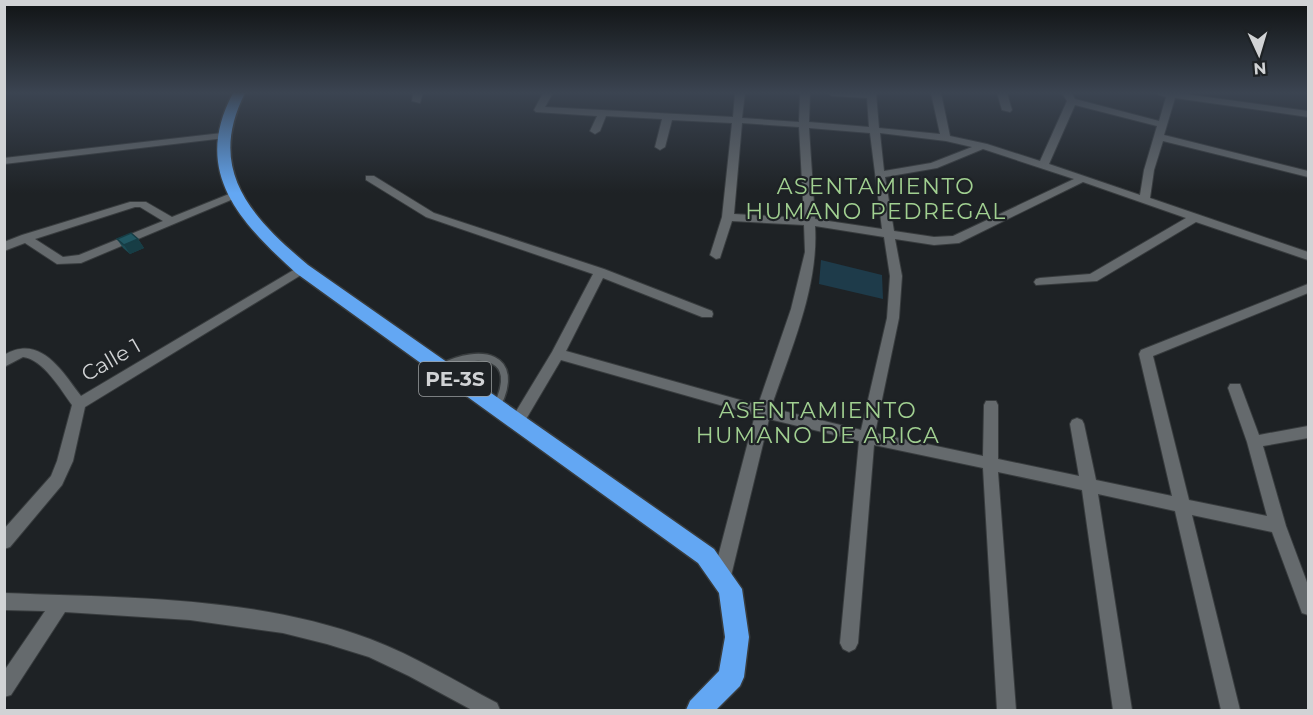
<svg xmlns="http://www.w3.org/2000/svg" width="1313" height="715" viewBox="0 0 1313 715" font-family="Montserrat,sans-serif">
<rect width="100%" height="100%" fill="#1e2225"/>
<!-- green -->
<polygon fill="#1e3b4a" points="821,260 882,275 883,299 819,284"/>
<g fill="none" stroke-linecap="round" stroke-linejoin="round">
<!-- lane casing -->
<g stroke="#383c3e" stroke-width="10">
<path id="lane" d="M442 367C480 348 522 355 497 406"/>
</g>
<!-- street casing -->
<g stroke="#383c3e" stroke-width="2">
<g id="street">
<polygon points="413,93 423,93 420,103 412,101"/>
<path d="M543 93H553L545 107 733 117 735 93H745L742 118 799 122 800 93H810L809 122 869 127 867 98 832 96 827 93H876L879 128 940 134 931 93H941L950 136 987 144 1040 161 1067 101 1062 93H1072L1075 99 1159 121 1166 97 1154 93H1178L1308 111V117L1175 98 1164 135 1308 171V177L1163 141 1154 170 1150 198 1308 252V260L1196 222 1097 281 1036 285 1034 282 1036 279 1040 278 1090 274 1186 218 1083 182 959 243 934 245 895 239 902 276 899 318 875 433 983 456 984 405 986 401H996L998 405V459L1079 476 1070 424 1072 420 1077 418 1082 420 1084 424 1096 480 1172 496 1139 354 1141 350 1308 284V293L1153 356 1189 500 1267 516 1247 442 1228 388 1230 384H1240L1259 435 1308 426V438L1263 446 1286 526 1308 585V615L1302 613 1272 532 1192 515 1240 710H1221L1175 511 1098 494 1132 710H1113L1082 490 998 472 1016 710H997L983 468 874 445 858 643 855 649 849 652 843 649 840 643 859 441 769 419 731 576 728 582 722 584 716 582 713 576 755 415 561 360 522 426 517 428 512 426 510 422 512 418 552 352 593 274 426 217 366 180V176H374L434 213 604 269 712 311 713 314 712 317H702L603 278 566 351 758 405 791 309 805 252 804 225 732 221 720 258 716 259 710 255 722 217 732 123 672 120 665 147 660 150 655 147 662 119 606 116 600 131 595 134 590 131 597 116 536 112 534 110ZM1075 105 1157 126 1144 170 1140 195 1049 164ZM742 123 799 127 804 218 734 214ZM809 128 870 133 882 229 815 219ZM880 133 946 141 972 147 931 163 884 171ZM983 149 1074 179 953 236 934 237 894 231 885 177 937 168ZM815 226 884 237 890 276 887 318 861 430 771 408C790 351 819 287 815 226Z"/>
<polygon points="997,93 1007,93 1012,110 1010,112 1002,110"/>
<polygon points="222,133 227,136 225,138 4,164 4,158"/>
<path d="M234 192 238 193V197L81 263 57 264 25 243 4 251V242L22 235 130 202H146L172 217ZM135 207H140L163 221 79 255 63 257 35 239Z"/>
<path d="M302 265 308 269 306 272 85 407 73 461 62 485 10 547 4 549V529L51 476 57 461 72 405C61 390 43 359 23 357L4 367V355C40 333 62 371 81 396Z"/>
<path d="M4 593C126 598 255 596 370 639 415 656 455 681 497 703L500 710H472L409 676 369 657 327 644 283 633 190 620 65 612 11 695 4 697V671L45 611 4 610Z"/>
</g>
</g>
<!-- highway casing -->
<g stroke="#383c3e" stroke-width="3">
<path id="highway" d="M233 93H245C206 170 251 217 308 265L714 549 742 589 749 637 744 677 740 686 716 710H686L690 701 719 671 725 637 719 593 698 563 296 273C240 222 191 172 233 93Z"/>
</g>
<!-- lane -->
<use href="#lane" stroke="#656a6d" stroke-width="7"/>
<!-- street -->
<use href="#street" fill="#656a6d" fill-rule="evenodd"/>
<!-- highway -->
<use href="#highway" fill="#63a7f3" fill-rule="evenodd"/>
</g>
<!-- wall -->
<polygon fill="#1c4b54" points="117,239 138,239 144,248 130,254 123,248"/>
<!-- shaded-wall -->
<polygon fill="#173d45" points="138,239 144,248 130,254 124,245"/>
<!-- building -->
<polygon fill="#215762" stroke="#173d45" stroke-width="1.5" points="131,233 138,239 124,245 117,239"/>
<!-- sky -->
<linearGradient id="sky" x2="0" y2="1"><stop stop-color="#101314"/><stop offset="0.48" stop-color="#3b4451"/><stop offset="1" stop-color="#3b4451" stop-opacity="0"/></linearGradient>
<rect width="1313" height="193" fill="url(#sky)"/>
<g text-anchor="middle" stroke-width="4.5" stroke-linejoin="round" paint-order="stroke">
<!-- shield labels -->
<rect fill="#1e2225" stroke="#9b9ea0" stroke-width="1.5" x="419" y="362" width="72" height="34" rx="4.5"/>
<g font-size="20" font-weight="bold" fill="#d1d3d5">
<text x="455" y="386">PE-3S</text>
</g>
<!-- street labels -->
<g font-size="21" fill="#d1d3d5" stroke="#1e2225">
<text transform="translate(111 360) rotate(-30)" y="7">Calle 1</text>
</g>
<!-- neighbourhood labels -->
<g font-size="22" letter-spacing="1.5" fill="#a1d091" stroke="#1e2225">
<text x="876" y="194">ASENTAMIENTO<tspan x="876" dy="25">HUMANO PEDREGAL</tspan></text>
<text x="818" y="418">ASENTAMIENTO<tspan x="818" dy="25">HUMANO DE ARICA</tspan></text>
</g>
</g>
<!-- border -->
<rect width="1313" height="715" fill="none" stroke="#d1d3d5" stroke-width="12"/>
<!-- north arrow -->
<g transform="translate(1259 54) rotate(176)" stroke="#1e2225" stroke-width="4.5" paint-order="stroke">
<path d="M0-4.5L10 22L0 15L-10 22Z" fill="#d1d3d5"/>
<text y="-9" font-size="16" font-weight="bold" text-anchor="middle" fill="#d1d3d5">N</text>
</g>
</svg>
